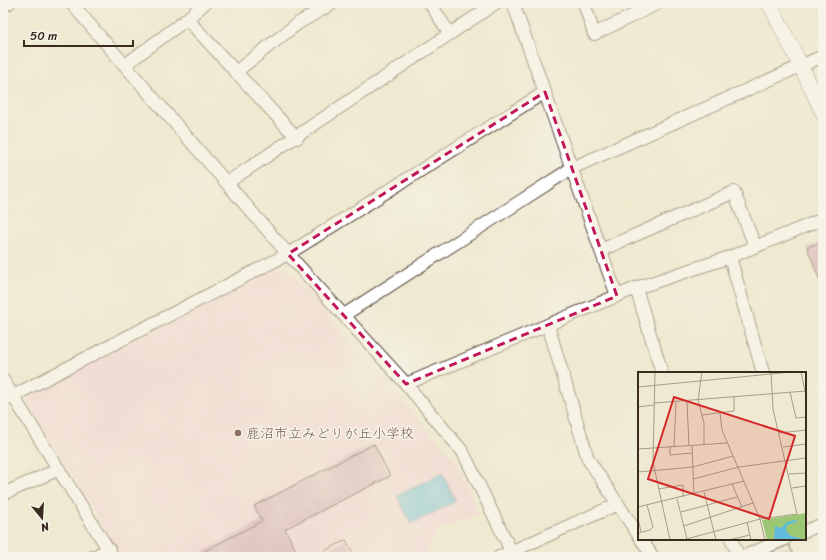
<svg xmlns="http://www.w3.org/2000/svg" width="826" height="560" viewBox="0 0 826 560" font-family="Sriracha,'Klee One',sans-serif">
<rect width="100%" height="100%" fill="#f7f3e8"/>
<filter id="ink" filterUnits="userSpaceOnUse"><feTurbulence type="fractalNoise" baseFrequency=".025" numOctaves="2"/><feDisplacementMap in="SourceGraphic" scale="8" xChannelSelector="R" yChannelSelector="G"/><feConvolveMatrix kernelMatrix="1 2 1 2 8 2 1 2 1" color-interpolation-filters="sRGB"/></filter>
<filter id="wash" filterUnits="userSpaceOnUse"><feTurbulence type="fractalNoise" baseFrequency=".012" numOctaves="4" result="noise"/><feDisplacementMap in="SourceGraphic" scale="16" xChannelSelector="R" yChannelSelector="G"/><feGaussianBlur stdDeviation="0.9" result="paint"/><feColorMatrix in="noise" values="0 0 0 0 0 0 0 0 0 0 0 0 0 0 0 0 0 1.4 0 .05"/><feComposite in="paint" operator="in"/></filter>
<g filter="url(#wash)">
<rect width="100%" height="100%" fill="#eee9d0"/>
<!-- built -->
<polygon fill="#f6cfd9" points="278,267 288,269 458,464 479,514 436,531 426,557 120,557 27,402 31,393"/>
<!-- water -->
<polygon fill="#60bbdd" stroke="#4e727e" points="442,473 456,501 411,524 397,496"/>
<g id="blocks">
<!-- building -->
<g fill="#d09fb0">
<polygon points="823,242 823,280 820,281 807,247"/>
<polygon points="374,444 390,476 285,529 297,552 288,557 193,557 262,521 254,506"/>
<polygon points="346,540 355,557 313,557"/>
<polygon points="789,545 794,557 762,557"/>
</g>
</g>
</g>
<g filter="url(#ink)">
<use href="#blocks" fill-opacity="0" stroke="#564739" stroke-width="1"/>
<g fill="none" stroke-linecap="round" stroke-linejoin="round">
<!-- minor casing -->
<g stroke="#564739" stroke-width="14">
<g id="minor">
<polyline points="71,3 288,254 406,384 463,452 511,551"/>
<polyline points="430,3 449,33"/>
<polyline points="513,3 617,296"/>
<polyline points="584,3 594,34 659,3"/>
<polyline points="3,6 9,3"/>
<polyline points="187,19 297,138"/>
<polyline points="125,65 187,19 205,3"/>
<polyline points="237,71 297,24 333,3"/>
<polyline points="228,182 496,3"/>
<polyline points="601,250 734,192 755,246"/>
<polyline points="730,257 763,373"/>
<polyline points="636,288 662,373"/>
<polyline points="344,315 572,168 823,56"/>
<polyline points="548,325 588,459 639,536"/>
<polyline points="3,380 113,557"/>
<polyline points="406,384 636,288 730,257 823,219"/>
<polyline points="3,401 288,254 545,92"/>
<polyline points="3,494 59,469"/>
<polyline points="805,531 823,524"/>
<polyline points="641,539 653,557"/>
<polyline points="731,539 739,557"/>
<polyline points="93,557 109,549"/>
<polyline points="499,557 618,504"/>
<polyline points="742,557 785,539"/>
</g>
</g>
<!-- tertiary casing -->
<g stroke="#564739" stroke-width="16">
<polyline id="tertiary" points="769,3 801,66 823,113"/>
</g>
<!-- minor -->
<use href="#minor" stroke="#fff" stroke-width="12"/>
<!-- tertiary -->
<use href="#tertiary" stroke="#fff" stroke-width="15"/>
</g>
</g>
<!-- marked area -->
<path d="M0 0H826V560H0ZM545 92 617 296 406 384 288 254Z" fill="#eee9d0" fill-opacity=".55" fill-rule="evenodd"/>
<path fill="none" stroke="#c2185b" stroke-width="3" stroke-dasharray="8 5" stroke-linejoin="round" d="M545 92 617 296 406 384 288 254Z"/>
<!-- markers -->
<circle fill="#8d6e63" stroke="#f7f3e8" stroke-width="1.5" cx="238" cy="433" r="4"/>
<g text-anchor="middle" stroke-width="3" stroke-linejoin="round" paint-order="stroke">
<!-- education labels -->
<g font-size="14" fill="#785e54" stroke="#f7f3e8" text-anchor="start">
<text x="246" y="438">鹿沼市立みどりが丘小学校</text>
</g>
</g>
<!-- overview -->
<g transform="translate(638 372)">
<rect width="168" height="168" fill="#eee9d0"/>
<path d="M168 141V168H129L124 148Z" fill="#9cc774"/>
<path d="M158 148 159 150 149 153 148 159 153 164 168 168H136L137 154 143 156 149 150Z" fill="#60bbdd"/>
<path fill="none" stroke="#a69d89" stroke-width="1" d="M17 0 15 90 32 168M64 0 60 28 66 51V73M163 0 168 24M0 15 153 0M152 20 158 46 168 45M49 29 51 74M16 31 168 19M0 35 16 33M82 41 84 58 122 147 127 168M64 43 96 39V25M141 61 168 58M32 74V83L54 81M36 74 38 30M54 74 56 123M145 75 168 72M0 77 89 71M0 100 55 95 95 84M151 102 168 101M55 107 101 95 168 86M94 112 104 135M154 116 168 114M20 117 45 113V125M66 120 78 168M39 127 49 167M0 135 106 109M43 140 99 125M0 146 3 160M109 150 113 168M46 154 115 131M0 161 12 158 15 155 9 133M45 168 122 147 159 142 135 37 133 0M91 168 112 163"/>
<path fill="#d62828" fill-opacity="0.15" stroke="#d62828" stroke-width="2" d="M36 25 157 64 131 147 10 107Z"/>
<rect width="168" height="168" fill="none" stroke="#3b2a1e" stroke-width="2"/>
</g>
<!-- margin -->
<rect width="826" height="560" fill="none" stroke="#f7f3e8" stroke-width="16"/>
<!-- north arrow -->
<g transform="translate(42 518) rotate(162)" stroke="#f7f3e8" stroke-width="3" paint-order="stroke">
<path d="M0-3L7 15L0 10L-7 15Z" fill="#3b2a1e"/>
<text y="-6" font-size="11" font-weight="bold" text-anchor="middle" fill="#3b2a1e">N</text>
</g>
<!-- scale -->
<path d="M24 40v6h109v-6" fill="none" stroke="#3b2a1e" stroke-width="2"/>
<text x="30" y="40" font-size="12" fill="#3b2a1e" stroke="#f7f3e8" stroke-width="3" paint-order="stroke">50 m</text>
</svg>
